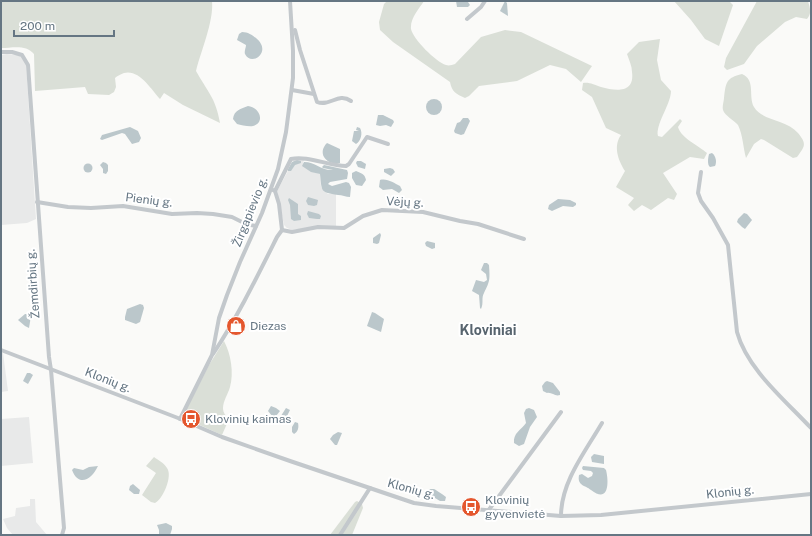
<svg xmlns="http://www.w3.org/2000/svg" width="812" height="536" viewBox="0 0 812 536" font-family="'Public Sans',sans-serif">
<rect width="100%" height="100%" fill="#fafaf8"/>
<!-- built -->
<g fill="#e8e9e9">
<polygon points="7,54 17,55 22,57 26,63 36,219 27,223 1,225 1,55"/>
<polygon points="294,160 304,160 303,163 314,172 320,174 321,187 328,194 336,194 336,227 321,226 292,230 287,228 284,225 277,191"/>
<polygon points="1,352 3,353 8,391 1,392"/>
<polygon points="29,417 33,463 1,466 1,419"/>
<polygon points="30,499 35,499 36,522 47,535 13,535 7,528 3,519 15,516 16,508 30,506"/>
</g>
<!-- green -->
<g fill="#dadfd7">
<path d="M1 1H212C214 21 201 51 196 71 207 91 216 98 220 123L183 105 164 93 160 99C151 89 139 69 124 73 121 74 117 76 115 78L116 87 114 92 109 95 88 94 85 87 35 91 34 54C26 44 12 48 1 48Z"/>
<path d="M387 1H424C419 9 410 18 411 29 413 39 436 62 446 65 449 66 452 65 455 64L481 37 505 30 521 32 592 66 581 82 566 69 550 65 517 81 479 86 469 96 465 98C456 94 452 92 450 82L393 42 380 30 379 22 384 4Z"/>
<polygon points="674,1 729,1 733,5 719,46 705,39 691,20"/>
<path d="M757 1H808C810 8 812 13 807 19L796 17 785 22 757 46 744 64 727 70 724 67 726 58Z"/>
<path d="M660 39 657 60 661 80 671 91C671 104 655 125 658 136L662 137 680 119 682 121 678 127C681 138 699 146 707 153L704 159 690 157 663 173 677 194 674 200 668 198 651 210 642 205 634 211 628 205 634 198 616 187 625 171C618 160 613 146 621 135L606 128 592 97 582 90 583 83C590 82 594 85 601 87 615 91 635 94 632 72 632 66 629 60 627 54L639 42Z"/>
<path d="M742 74C756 80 748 96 754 107 762 121 786 119 798 133 807 144 805 146 797 157L793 158 764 140 761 139 754 144 746 158C743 148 743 135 738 125 734 120 725 116 723 110 722 106 724 101 724 98 726 82 726 78 742 74Z"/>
<path d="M224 341C231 354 234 373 230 387 228 394 223 401 223 408 223 413 226 416 229 419L222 435 184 418V414L209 365Z"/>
<path d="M154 457C158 460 164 463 167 468 173 476 163 499 155 503L151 502 142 495 156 473 146 466Z"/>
<polygon points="357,501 362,504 363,508 352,535 330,535 355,502"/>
</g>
<!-- water -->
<g fill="#bbc7cb">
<polygon points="456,1 468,2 470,5 468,7 457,7"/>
<polygon points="505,1 507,3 508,16 500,11"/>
<path d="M242 32C248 32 252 35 256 38 273 52 251 67 245 54 244 51 246 48 246 45L237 40 239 34Z"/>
<circle cx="434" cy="107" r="8"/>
<path d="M248 106C259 107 266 122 253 126 249 127 241 125 237 124L233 119C234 110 241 109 248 106Z"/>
<polygon points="378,115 383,115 393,120 394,122 391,127 386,125 380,126 376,125"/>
<polygon points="463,118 468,118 470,121 464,134 461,135 455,133 454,131 457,123 460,122"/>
<polygon points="130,127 138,131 141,138 139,142 132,144 125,134 122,133 102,140 100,139 102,135"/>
<path d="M357 127 360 128C363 133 361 141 356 144L352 141 354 131H359L356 130Z"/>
<path d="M327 143 340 149V163C328 166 316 154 327 143Z"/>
<path d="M712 153C716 156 717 162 715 166L710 167C707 165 708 158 709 154Z"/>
<polygon points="297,160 301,161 301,163 295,165 291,171 288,171 288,169 292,162"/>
<polygon points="357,161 361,161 366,164 365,169 358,167 356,163"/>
<polygon points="103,162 106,163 108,165 108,171 106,174 103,173 103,169 100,165"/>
<path d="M304 162C316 162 321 171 333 170L323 168 322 167 324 165 347 170 348 173 347 179 330 182 328 184 332 186 346 182 349 183 351 187 350 197C346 197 342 195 338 195 320 192 322 192 320 174L311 172 302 166Z"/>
<circle cx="88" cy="168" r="4.5"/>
<polygon points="390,168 393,169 395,172 391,176 384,172 384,169"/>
<path d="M356 171C361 173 365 174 366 180L362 186 356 185 352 178V173Z"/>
<path d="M380 180C387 178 394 183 400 186L402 190 399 193 392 189 383 190 379 187Z"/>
<polygon points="308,197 318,200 317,205 314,206 308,205 306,201"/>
<polygon points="289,198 298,204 298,214 301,216 301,220 294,221 291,219 290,205 288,200"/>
<polygon points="558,199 570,200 576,203 576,205 573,207 563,206 552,211 548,209 549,205"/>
<polygon points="308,211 319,214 321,216 320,219 317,219 309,218 307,214"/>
<polygon points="744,213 747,214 752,220 745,229 742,227 737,222 738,219"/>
<polygon points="380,233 381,235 379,243 377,244 373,243 373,238"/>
<polygon points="427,241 435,243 435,248 432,249 426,246 425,243"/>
<path d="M484 263H487L489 265C490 280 490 281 484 293 481 298 484 303 481 309L480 308 479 295 472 291 476 280 484 282 487 280 486 274 481 270Z"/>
<polygon points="140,304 143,305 144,308 140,322 136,324 125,320 125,317 127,309"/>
<polygon points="372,312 375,313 384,319 381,332 367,326"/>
<polygon points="25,314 27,314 31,316 29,328 25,326 18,320"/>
<polygon points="27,373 30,373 33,375 28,384 23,381"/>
<path d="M547 381 553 383 560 392V395C555 397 552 392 547 393L543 391 542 386 545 382Z"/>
<polygon points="271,406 276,408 280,411 272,421 265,416 267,414 273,417 268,411"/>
<polygon points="286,408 290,410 287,416 289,419 287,423 279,419"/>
<path d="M529 408 534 410 537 417 530 427 524 444 519 446 514 443C513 433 521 430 526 423L524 413 526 409Z"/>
<path d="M295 422 298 423C299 427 298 432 294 434L292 432V427Z"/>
<polygon points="338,432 342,433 337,445 335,445 330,439 333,435"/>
<polygon points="594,454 604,456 604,464 592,462 591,457"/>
<path d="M98 466C92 479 79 488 72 470L74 468 83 470 89 467Z"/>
<path d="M583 466 604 468 606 470C609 482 609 504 591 490 585 485 577 486 579 475L582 474 588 478 592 476 593 473 591 471 583 470 582 468Z"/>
<polygon points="133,484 140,490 139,494 134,494 129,490 130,486"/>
<path d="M430 489H434C436 490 445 496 446 497L445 501H440L430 495 428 491Z"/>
<polygon points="166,523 172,526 172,529 170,535 159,535 159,530 157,525"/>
</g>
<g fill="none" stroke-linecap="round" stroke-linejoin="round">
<!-- minor -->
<g stroke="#c3c8cc" stroke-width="4">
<polyline points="467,19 481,7 485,1"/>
<path d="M295 30 300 50 317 102C330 107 338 92 351 101"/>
<polyline points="1,52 12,52 22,55 28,65 49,357 51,370 64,528 62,535"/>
<polyline points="292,90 314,94"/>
<path d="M701 172 698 193 701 201 713 218 728 245 737 332C747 369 785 400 811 428"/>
<polyline points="273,190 275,191 279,204 282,230"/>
<path d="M275 191 291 159C307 155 329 166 346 166L349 164 367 137 388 144"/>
<polyline points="37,202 68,207 91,208 123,206 172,214 197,213 213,214 232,217 246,224 256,226"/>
<polyline points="282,230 292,232 318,227 344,228 363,216 382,210 423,212 460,221 478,224 524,239"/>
<polyline points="1,350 178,418 222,437 290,461 414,503 436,506 561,516 601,515 811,494"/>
<path d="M213 354C238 316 257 277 277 237L282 230"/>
<polyline points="180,419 212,355 219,318 227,295 240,262 262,213 278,169 286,132 293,78 293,51 290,1"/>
<polyline points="488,511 561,412"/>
<path d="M561 516C561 482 585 452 602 423"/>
<polyline points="340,535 370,488"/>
</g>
</g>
<!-- icons -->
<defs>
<g id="shop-disc" transform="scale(1)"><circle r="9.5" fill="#e4572e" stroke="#fff"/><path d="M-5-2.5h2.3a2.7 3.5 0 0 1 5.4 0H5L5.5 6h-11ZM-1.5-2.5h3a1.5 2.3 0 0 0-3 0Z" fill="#fff"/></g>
<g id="bus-disc" transform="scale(1)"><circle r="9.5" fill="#e4572e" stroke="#fff"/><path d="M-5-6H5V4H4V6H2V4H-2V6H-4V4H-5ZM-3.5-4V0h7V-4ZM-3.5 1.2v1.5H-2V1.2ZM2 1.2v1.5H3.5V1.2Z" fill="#fff"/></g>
</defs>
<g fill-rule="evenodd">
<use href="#shop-disc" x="236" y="326"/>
<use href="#bus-disc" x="191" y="419"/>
<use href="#bus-disc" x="471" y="507"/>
</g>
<g text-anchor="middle" stroke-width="4" stroke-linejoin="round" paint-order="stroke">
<!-- street labels -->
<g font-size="12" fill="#657683" stroke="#fff">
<text transform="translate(149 200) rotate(7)" y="4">Pienių g.</text>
<text transform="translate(405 202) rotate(3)" y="4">Vėjų g.</text>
<text transform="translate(250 212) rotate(-68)" y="4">Žirgapievio g.</text>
<text transform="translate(33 284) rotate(-94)" y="4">Žemdirbių g.</text>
<text transform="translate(108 380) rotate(21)" y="4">Klonių g.</text>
<text transform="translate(411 489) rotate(15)" y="4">Klonių g.</text>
<text transform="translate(730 492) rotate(-6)" y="4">Klonių g.</text>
</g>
<!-- poi labels -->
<g font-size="12" fill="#657683" stroke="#fff" text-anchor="start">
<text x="250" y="330">Diezas</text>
<text x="205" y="423">Klovinių kaimas</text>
<text x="485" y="504">Klovinių<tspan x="485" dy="14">gyvenvietė</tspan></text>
</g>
<!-- quarter labels -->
<g font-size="14" font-weight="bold" fill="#57646e" stroke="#fff">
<text x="488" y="335">Kloviniai</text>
</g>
</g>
<!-- border -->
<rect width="812" height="536" fill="none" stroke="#657683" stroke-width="4"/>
<!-- scale -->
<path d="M14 30v6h100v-6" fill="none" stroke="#657683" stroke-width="2"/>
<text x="20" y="30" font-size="12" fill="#657683" stroke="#ffffff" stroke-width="3" paint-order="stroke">200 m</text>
</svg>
